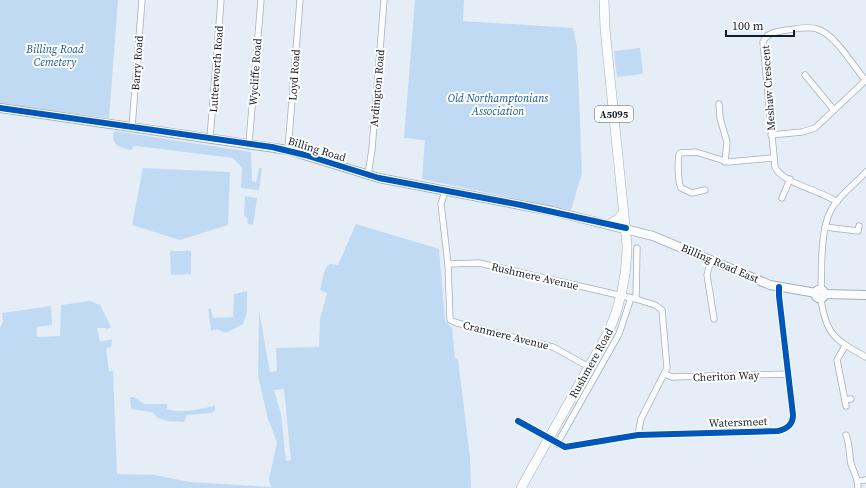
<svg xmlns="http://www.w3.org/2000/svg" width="866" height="488" viewBox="0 0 866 488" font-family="'Source Serif 4',serif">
<rect width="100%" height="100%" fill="#e5eef7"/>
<!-- green -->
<g fill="#c0daf3" fill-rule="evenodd">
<polygon points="0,0 118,0 109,118 0,104"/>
<polygon points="415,0 464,0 463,21 573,28 577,47 582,173 571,210 422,179 425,140 404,138"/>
<polygon points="640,48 643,74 617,77 614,51"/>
<path d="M114 131 251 152 252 181 256 182 259 168H262L259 190 241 188 242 168 233 158 137 146H133L132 150C120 148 110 145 114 131Z"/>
<polygon points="143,168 230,172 228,225 180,240 132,225"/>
<polygon points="245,196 257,198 253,225 248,224 247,218 244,215"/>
<path d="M356 224 439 249 445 321 452 328 455 358 458 359 470 457 471 488H0V327L3 322 2 313 51 306 52 325 37 327V337L60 336 61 305 90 301 100 305 111 327 107 330 106 328H97L100 342 112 339 111 347 106 348 109 371H113L117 474 155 475 189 482 271 487 269 479 277 442 268 419 258 376 259 311 270 372 277 371 276 348 319 347 320 319 327 293 320 290 325 269 330 264 338 265ZM284 389 291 460 286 461 281 414 274 390Z"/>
<polygon points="170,251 191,251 191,274 171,275"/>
<polygon points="247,291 247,312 243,324 226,333 217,329 211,331 208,309 211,309 213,318 233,317 234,294"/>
<path d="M130 397H134L144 404H167V409C187 414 197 409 215 406V410L211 413 187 415 184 422 167 421 158 418 152 412 131 409Z"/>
</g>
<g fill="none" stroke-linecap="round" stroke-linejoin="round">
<!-- street casing -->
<g stroke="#a6afb8" stroke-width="7">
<g id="street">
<polyline points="805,75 834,110"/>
<polyline points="719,104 720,118 727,142 725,162"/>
<polyline points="132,127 142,0"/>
<polyline points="771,135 802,132 815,128 866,80"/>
<polyline points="210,138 221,0"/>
<polyline points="249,143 261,0"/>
<polyline points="288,150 300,0"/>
<polyline points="368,175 372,149 384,0"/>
<path d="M705 190 692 193 681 188C678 182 677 157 680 153L696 152 728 162 773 158"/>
<polyline points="445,191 441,204 448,264 450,320 457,323 553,347 589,367"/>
<polyline points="782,198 790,179"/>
<path d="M837 202C821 190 783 184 775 167L763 42C767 32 777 32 787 30 796 29 808 26 817 29 834 33 854 67 866 81"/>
<polyline points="825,227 858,231 859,226"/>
<polyline points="711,259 707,275 714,319"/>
<polyline points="448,264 479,263 636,299 655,305 662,310 667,368 641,419 638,435"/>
<path d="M821 289C822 267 820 230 831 210 838 196 855 184 866 172"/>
<polyline points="636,299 637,248"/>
<path d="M821 299C826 336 836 340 866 357"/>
<polyline points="845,346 837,360 846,406"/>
<polyline points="665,374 672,377 788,374"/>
<polyline points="845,400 851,399"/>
<path d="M518 421 565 447 638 435 778 431C787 429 793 424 793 415L779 296V287"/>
<path d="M846 435C850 445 849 454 851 464 854 473 858 478 858 488"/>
<polyline points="557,444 619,334 631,298"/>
<polyline points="858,481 866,480"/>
</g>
</g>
<!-- secondary casing -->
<g stroke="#a6afb8" stroke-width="10">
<g id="secondary">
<polyline points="0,108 288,150 379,178 552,211 653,236 770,285 816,293"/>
<circle cx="820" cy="294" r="4.5"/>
<polyline points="825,294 866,295"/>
</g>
</g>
<!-- primary casing -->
<g stroke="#a6afb8" stroke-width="10">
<g id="primary">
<polyline points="610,224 618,219 624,212"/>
<path d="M521 488 609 331C621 303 627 275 627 245L605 29 604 0"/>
</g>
</g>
<!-- street -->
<use href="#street" stroke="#fbfcfe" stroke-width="5.5"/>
<!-- secondary -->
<use href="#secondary" stroke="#fbfcfe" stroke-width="8"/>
<!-- primary -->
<use href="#primary" stroke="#fbfcfe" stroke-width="9"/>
<!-- cycleway casing -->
<g stroke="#fff" stroke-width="8">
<g id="cycleway">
<polyline points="0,108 272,147 305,155 379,178 521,205 626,228"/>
<path d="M518 421 565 447 638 435 778 431C787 429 793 424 793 415L779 296V287"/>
</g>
</g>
<!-- cycleway -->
<use href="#cycleway" stroke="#0057b8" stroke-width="6"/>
</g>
<g text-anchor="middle" stroke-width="4" stroke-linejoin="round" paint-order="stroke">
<!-- shield labels -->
<rect fill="#fff" stroke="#5a6167" stroke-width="1" x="595" y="106" width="38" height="16" rx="3"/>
<g font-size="10" font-weight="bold" fill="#131d26">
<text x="614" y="118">A5095</text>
</g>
<!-- park labels -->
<g font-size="11" font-style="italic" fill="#13588d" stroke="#fff">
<text x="55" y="53">Billing Road<tspan x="55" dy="13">Cemetery</tspan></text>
<text x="498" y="102">Old Northamptonians<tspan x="498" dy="13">Association</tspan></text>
</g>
<!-- street labels -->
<g font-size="11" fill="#131d26" stroke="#fff">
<text transform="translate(137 63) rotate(-86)" y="4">Barry Road</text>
<text transform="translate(216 69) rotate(-86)" y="4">Lutterworth Road</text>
<text transform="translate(255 72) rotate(-86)" y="4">Wycliffe Road</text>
<text transform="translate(294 75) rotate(-86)" y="4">Loyd Road</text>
<text transform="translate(377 88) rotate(-85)" y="4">Ardington Road</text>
<text transform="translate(768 88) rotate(-94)" y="4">Meshaw Crescent</text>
<text transform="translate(317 149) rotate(17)" y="4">Billing Road</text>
<text transform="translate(720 263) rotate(23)" y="4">Billing Road East</text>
<text transform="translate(535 276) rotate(13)" y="4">Rushmere Avenue</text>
<text transform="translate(506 335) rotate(14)" y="4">Cranmere Avenue</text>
<text transform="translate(591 363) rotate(-61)" y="4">Rushmere Road</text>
<text transform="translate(726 376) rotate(-2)" y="4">Cheriton Way</text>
<text transform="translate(738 422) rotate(-2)" y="4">Watersmeet</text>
</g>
</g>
<!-- scale -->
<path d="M726 30v6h68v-6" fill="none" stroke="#131d26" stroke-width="2"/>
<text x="732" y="30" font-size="12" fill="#131d26" stroke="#ffffff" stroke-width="3" paint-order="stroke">100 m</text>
</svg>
